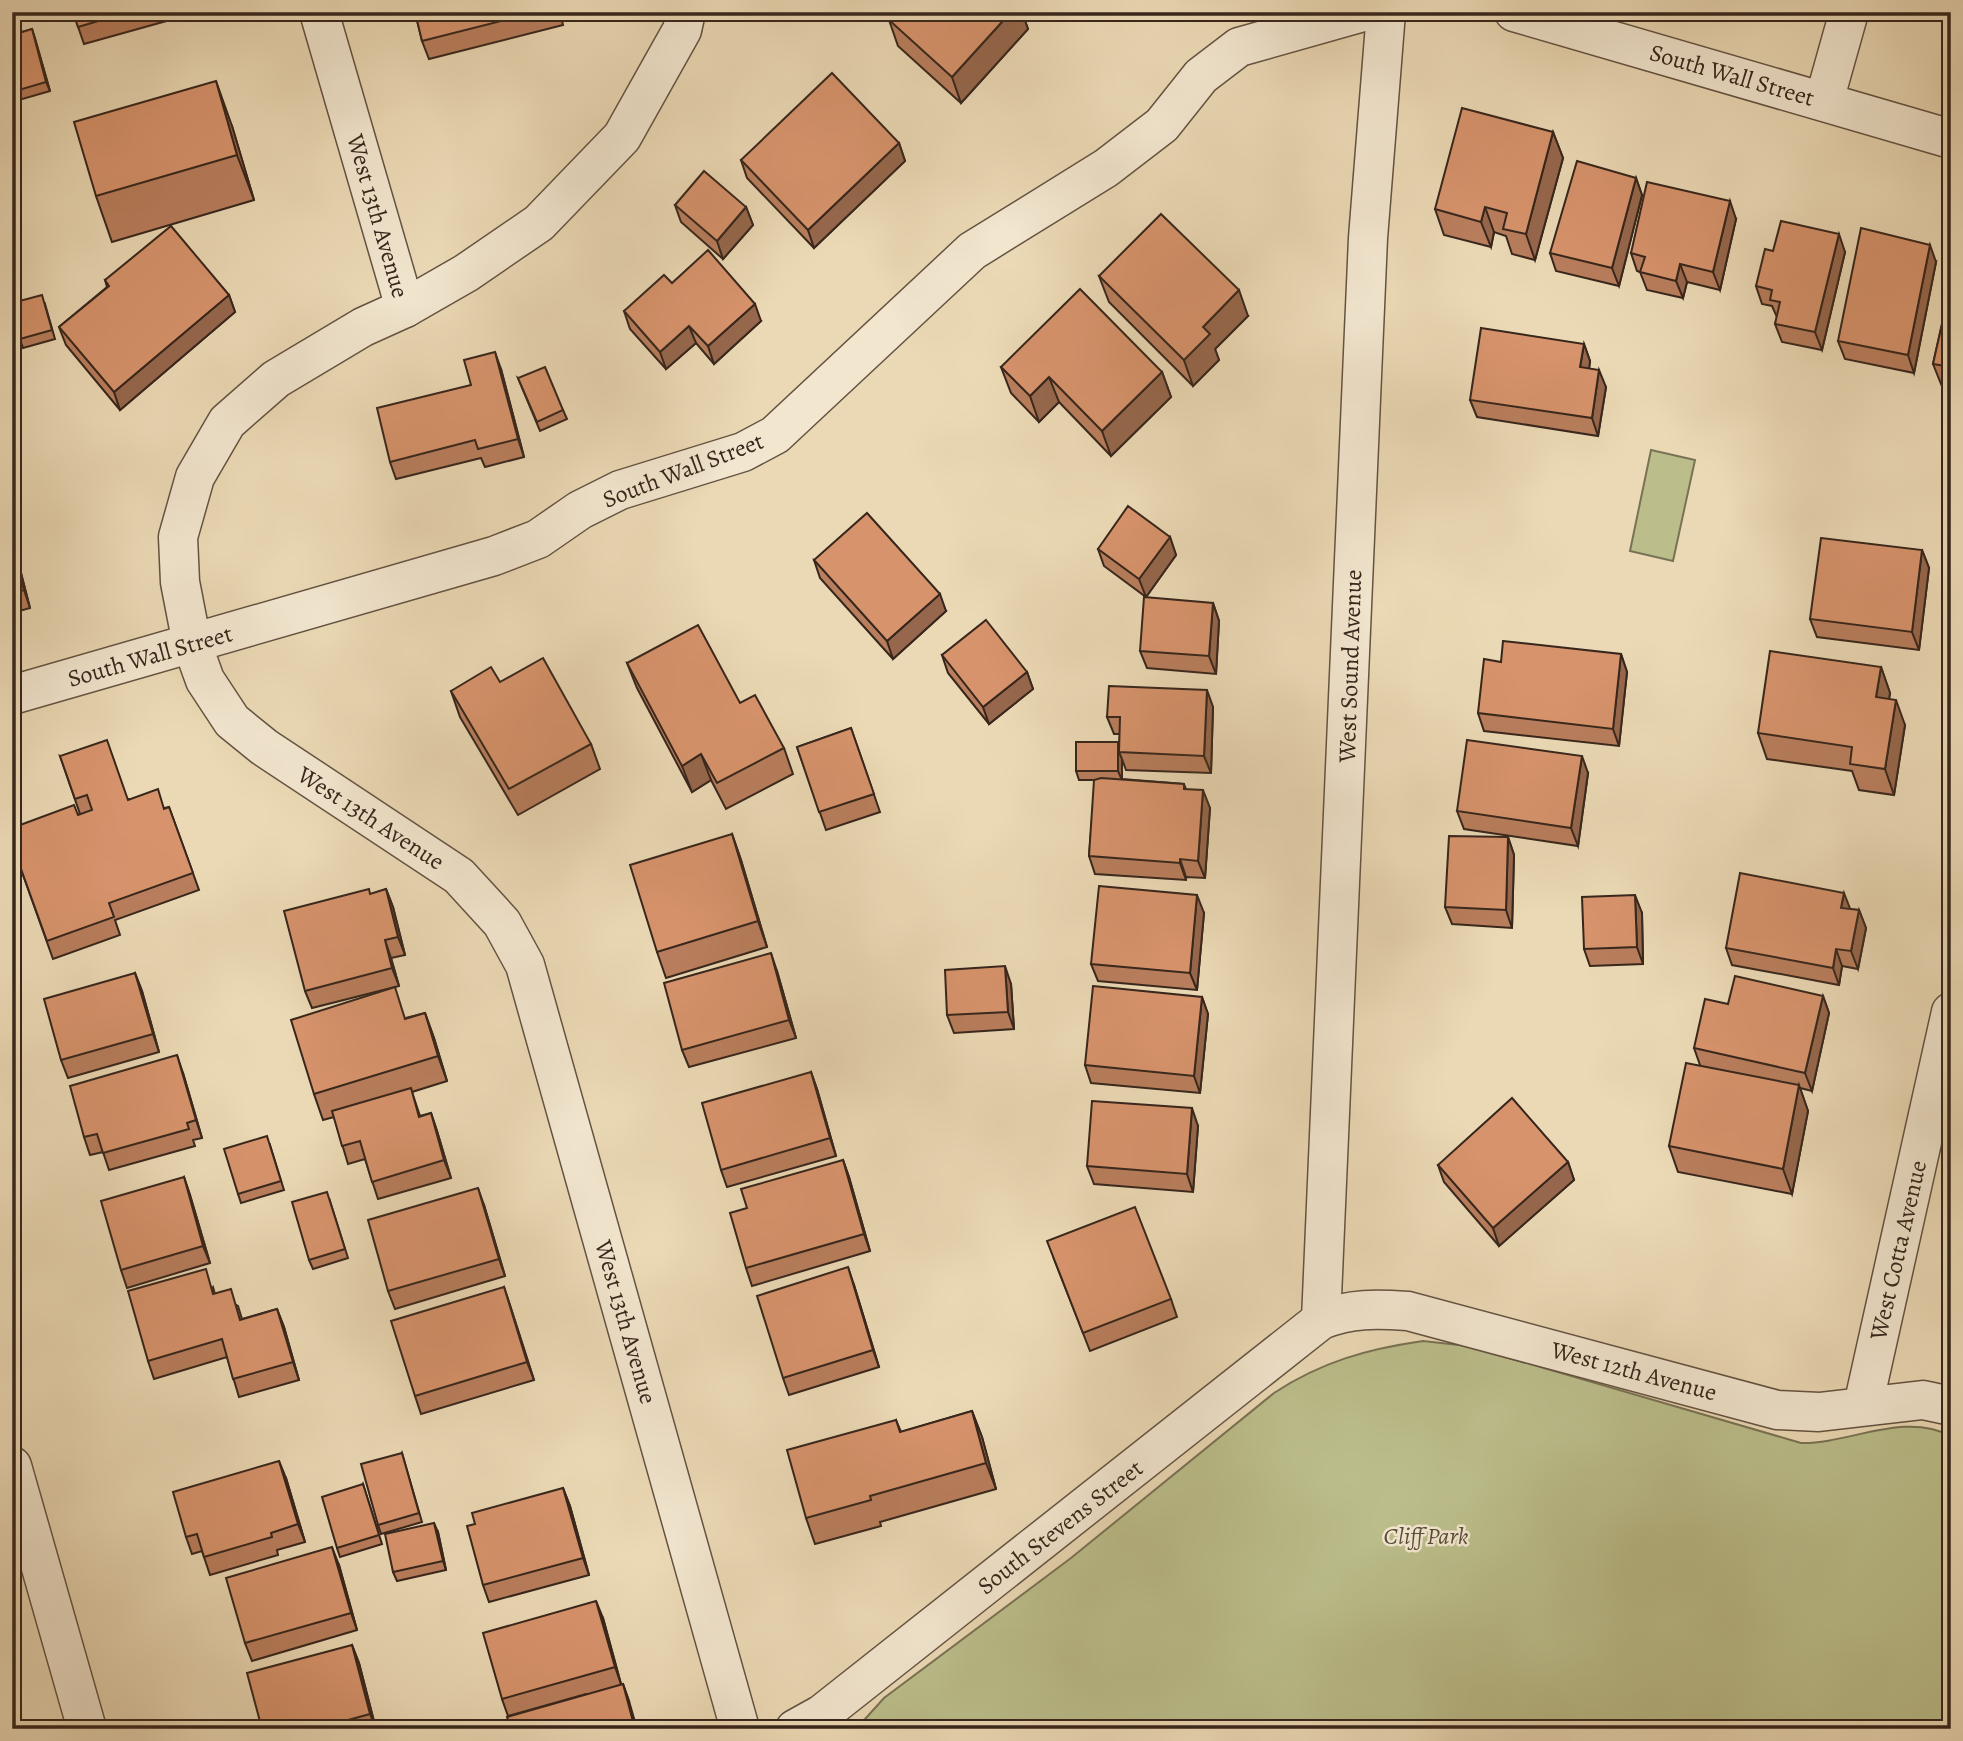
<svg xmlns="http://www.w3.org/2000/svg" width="1963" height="1741" viewBox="0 0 1963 1741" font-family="Alegreya,serif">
<rect width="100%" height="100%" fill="#ebd9b5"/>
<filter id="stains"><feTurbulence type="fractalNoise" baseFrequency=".00286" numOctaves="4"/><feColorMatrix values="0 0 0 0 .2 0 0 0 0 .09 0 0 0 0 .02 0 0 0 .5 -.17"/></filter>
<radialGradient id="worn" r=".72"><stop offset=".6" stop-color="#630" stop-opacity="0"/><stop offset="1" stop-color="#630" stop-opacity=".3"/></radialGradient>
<!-- green -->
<g fill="#bbbe8b" stroke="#797254" stroke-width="2">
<polygon points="1651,450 1695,460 1673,561 1630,551"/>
<path d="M1423 1341 1468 1346 1801 1443C1850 1444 1903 1411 1951 1436V1729H856L884 1698 1071 1558 1274 1393C1321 1362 1367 1349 1423 1341Z"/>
</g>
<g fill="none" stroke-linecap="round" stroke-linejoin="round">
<!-- minor casing -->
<g stroke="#645342" stroke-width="41">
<g id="minor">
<polyline points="319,12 405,308 363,327 276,379 227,422 195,477 178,537 180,582 192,644 205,680 232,721 264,747 459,876 502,923 525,965 740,1729"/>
<polyline points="1514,12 1951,139"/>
<polyline points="1824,101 1849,12"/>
<polyline points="405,308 466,273 539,223 622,137 682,30 686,12"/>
<polyline points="12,695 494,556 538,539 580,510 620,490 743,452 775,435 972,251 1106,168 1162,125 1201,76 1239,47 1363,12"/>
<polyline points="1321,1320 1368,238 1386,12"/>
<polyline points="1863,1406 1951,1012"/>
<polyline points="12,1466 87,1729"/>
<path d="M795 1729 822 1714 1321 1320C1351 1308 1376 1309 1408 1311L1777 1410 1819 1412 1923 1400 1951 1406"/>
</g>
</g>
<!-- minor -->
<use href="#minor" stroke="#f2e6cf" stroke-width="38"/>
</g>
<!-- wall -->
<g fill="#b97e5d" stroke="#37261c" stroke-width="2">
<polygon points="73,12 187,12 188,15 84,44"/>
<polygon points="415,12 560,12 563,25 429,59 422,41"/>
<polygon points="1023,15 1028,29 961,103 898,46 889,20"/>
<polygon points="32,29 50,91 12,102 12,35"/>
<polygon points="232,126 254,200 112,242 96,196"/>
<polygon points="1553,132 1563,158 1535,260 1512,254 1506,236 1494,232 1491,247 1444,235 1435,209"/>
<polygon points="899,143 905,161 814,248 747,178 741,160"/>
<polygon points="1636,178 1642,195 1619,286 1556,271 1550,253"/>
<polygon points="675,205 746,207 753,225 723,259 681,222"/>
<polygon points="1736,219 1720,290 1687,282 1683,298 1647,290 1640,272 1637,271 1631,253"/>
<polygon points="1773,251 1845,252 1822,350 1782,342 1775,324 1777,317 1772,306 1762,304 1756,286"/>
<polygon points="1936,262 1914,373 1845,359 1838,341"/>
<polygon points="1099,276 1248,316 1215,349 1219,360 1193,386 1109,302"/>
<polygon points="105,280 229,295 235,312 120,410 66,345 59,327 107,287"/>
<polygon points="672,283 761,321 714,364 696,343 666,369 630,329 624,311"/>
<polygon points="1951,284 1951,391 1943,389 1933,364"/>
<polygon points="45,304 55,339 23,348 20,339"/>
<polygon points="1584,344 1590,361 1589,368 1606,387 1598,436 1477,417 1470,400"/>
<polygon points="1001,367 1162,372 1171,397 1111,456 1059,402 1039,422 1011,393"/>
<polygon points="501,369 524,457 485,467 481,458 396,479 390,462 471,385"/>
<polygon points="518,378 563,410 567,419 540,431"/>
<polygon points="1170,537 1176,555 1146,597 1104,566 1098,549"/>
<polygon points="1922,550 1929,568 1919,650 1817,637 1810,619"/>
<polygon points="12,556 14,556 21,573 30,608 12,613"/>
<polygon points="814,560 946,611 893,659 820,578"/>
<polygon points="1213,603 1219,621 1216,674 1147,668 1140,651"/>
<polygon points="1621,654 1627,672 1619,746 1484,731 1478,713 1501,662"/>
<polygon points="942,655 1027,672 1033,689 989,724 948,673"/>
<polygon points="627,663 740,703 784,748 793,774 726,809 711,780 692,792 637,688"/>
<polygon points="1881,667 1890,693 1889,699 1905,725 1894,795 1859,790 1852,771 1767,759 1758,733"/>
<polygon points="500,682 591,744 600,769 518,815 460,717 451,691"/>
<polygon points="1213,707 1211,773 1126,770 1122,759 1122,779 1184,784 1186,789 1210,808 1205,878 1186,877 1186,880 1095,874 1089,856 1095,780 1079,780 1076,771 1119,744 1120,734 1114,734 1107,717"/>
<polygon points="851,728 880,812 826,830 797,747"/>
<polygon points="60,756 128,799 165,808 169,807 199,890 115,920 120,935 53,959 12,844 80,814"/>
<polygon points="1588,773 1578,846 1464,829 1457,811"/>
<polygon points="732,834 741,860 767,947 666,978 657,952"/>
<polygon points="1508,837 1514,855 1512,928 1452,924 1445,907"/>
<polygon points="386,889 393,907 405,955 391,958 399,986 312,1008 305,991 371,894"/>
<polygon points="1850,909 1859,910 1866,928 1858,969 1842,966 1839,985 1732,965 1726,948"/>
<polygon points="1204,913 1197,990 1098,981 1091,964"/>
<polygon points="1642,913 1643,964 1590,966 1584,949"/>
<polygon points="777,971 796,1038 689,1067 682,1050"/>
<polygon points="135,973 142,991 159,1052 68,1078 61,1060"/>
<polygon points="1011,984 1014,1029 954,1033 947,1015"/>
<polygon points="1823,996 1829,1013 1812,1091 1800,1088 1808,1111 1792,1194 1678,1172 1669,1146 1700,1065 1694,1048 1728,1004"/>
<polygon points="1202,997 1208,1014 1200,1093 1091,1083 1085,1065"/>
<polygon points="425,1013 434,1038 447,1081 412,1092 420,1116 431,1113 437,1131 451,1178 378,1199 365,1159 348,1164 334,1117 323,1120 314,1094 406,1018"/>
<polygon points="811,1072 817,1089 836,1156 727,1187 721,1170"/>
<polygon points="183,1073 202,1138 193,1140 195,1146 109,1170 103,1152 90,1155 84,1137"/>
<polygon points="1198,1126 1193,1192 1094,1184 1087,1166"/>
<polygon points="270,1145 284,1190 241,1203 238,1194"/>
<polygon points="843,1160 849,1177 870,1251 752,1286 746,1268 747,1208"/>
<polygon points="1568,1162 1574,1180 1499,1246 1444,1182 1438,1165"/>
<polygon points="184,1177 190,1195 210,1263 127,1288 121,1270"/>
<polygon points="330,1201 348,1258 313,1269 309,1260"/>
<polygon points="484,1205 505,1276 395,1309 388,1291"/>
<polygon points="1054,1259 1171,1299 1177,1317 1090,1351"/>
<polygon points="854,1285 879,1367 789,1395 783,1378"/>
<polygon points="213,1287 215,1294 238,1306 242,1319 277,1309 284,1327 299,1380 239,1397 227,1357 154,1379 148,1361"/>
<polygon points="504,1287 534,1380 421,1414 415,1396"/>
<polygon points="972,1411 982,1437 996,1489 880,1522 881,1526 815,1544 806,1518 896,1420 901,1432"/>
<polygon points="402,1453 422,1522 381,1534 378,1525"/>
<polygon points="286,1478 305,1542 277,1550 278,1555 210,1575 202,1551 192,1554 186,1537"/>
<polygon points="363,1484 382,1544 340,1557 337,1548"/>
<polygon points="563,1488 570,1506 589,1575 489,1602 483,1585 475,1524"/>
<polygon points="438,1532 446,1570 397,1581 393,1572"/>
<polygon points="339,1565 357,1630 252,1661 245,1643"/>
<polygon points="603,1618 621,1684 623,1684 629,1701 586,1694 508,1716 502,1699"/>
<polygon points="352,1645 359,1663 376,1729 262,1729"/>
</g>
<!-- shaded-wall -->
<g fill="#96674c" stroke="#37261c" stroke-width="2">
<polygon points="1011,12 1025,12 1023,15 1028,29 961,103 952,77"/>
<polygon points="32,29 35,38 50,91 46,82"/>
<polygon points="216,81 232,126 254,200 237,155"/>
<polygon points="1553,132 1563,158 1535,260 1526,234"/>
<polygon points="899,143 905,161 814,248 808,230"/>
<polygon points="1636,178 1642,195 1619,286 1612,268"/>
<polygon points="1730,201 1736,219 1720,290 1713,272"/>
<polygon points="746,207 753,225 723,259 717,241"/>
<polygon points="1485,207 1494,232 1491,247 1481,222"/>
<polygon points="1839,234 1845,252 1822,350 1815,332"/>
<polygon points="1930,245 1936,262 1914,373 1908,355"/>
<polygon points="1680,264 1687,282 1683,298 1676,281"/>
<polygon points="1239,290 1248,316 1215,349 1219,360 1193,386 1184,360 1203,327"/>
<polygon points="229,295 235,312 120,410 114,392"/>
<polygon points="755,304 761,321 714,364 708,346"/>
<polygon points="689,326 696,343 666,369 660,352"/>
<polygon points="1584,344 1590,361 1587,385 1580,367"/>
<polygon points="495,352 501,369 524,457 518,439"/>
<polygon points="1599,370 1606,387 1598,436 1592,418"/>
<polygon points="1162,372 1171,397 1111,456 1102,431"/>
<polygon points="1049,377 1059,402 1039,422 1030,396"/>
<polygon points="1170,537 1176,555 1146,597 1139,579"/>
<polygon points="1922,550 1929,568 1919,650 1912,632"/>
<polygon points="14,556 21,573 30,608 24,590"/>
<polygon points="940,594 946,611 893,659 887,641"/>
<polygon points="1213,603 1219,621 1216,674 1209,656"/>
<polygon points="1621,654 1627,672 1619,746 1613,729"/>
<polygon points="1881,667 1890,693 1885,723 1876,697"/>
<polygon points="1027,672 1033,689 989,724 983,707"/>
<polygon points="1207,690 1213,707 1211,773 1204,756"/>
<polygon points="1896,700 1905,725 1894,795 1885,769"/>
<polygon points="1118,742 1119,752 1122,759 1122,780 1118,771"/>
<polygon points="701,754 711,780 692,792 682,766"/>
<polygon points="1582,756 1588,773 1578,846 1571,828"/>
<polygon points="1203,790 1210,808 1205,878 1198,861"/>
<polygon points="732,834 741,860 767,947 758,921"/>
<polygon points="1508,837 1514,855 1512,928 1506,910"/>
<polygon points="1180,859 1186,877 1186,880 1180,863"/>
<polygon points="386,889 393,907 405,955 398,937"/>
<polygon points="1844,893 1851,911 1841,908"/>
<polygon points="1197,895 1204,913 1197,990 1190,973"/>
<polygon points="1635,895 1642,913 1643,964 1637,947"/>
<polygon points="1859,910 1866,928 1858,969 1851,951"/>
<polygon points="385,940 391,958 399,986 392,968"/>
<polygon points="1836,949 1842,966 1839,985 1833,968"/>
<polygon points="771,953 777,971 796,1038 789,1020"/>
<polygon points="1005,966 1011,984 1014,1029 1008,1012"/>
<polygon points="135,973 142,991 159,1052 153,1034"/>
<polygon points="1823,996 1829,1013 1812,1091 1805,1073"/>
<polygon points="1202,997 1208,1014 1200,1093 1194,1076"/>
<polygon points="425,1013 434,1038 447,1081 438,1056"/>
<polygon points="177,1055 183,1073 202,1138 196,1120"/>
<polygon points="811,1072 817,1089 836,1156 830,1138"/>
<polygon points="1799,1085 1808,1111 1792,1194 1783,1169"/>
<polygon points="1192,1108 1198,1126 1193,1192 1187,1174"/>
<polygon points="431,1113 437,1131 451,1178 444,1160"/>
<polygon points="843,1160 849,1177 870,1251 864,1234"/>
<polygon points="1568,1162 1574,1180 1499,1246 1493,1228"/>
<polygon points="184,1177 190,1195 210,1263 203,1246"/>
<polygon points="478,1188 484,1205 505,1276 499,1259"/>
<polygon points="848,1267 854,1285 879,1367 873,1350"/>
<polygon points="504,1287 510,1305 534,1380 527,1362"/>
<polygon points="277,1309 284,1327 299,1380 293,1362"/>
<polygon points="972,1411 982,1437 996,1489 986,1463"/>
<polygon points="279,1461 286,1478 305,1542 298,1524"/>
<polygon points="563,1488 570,1506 589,1575 583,1558"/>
<polygon points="434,1523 438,1532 446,1570 443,1561"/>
<polygon points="332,1547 339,1565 357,1630 351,1613"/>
<polygon points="596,1601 603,1618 621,1684 615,1667"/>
<polygon points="352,1645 359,1663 376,1729 370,1714"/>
<polygon points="623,1684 629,1701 637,1729 635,1729"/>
</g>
<!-- building -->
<g fill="#d7936c" stroke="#37261c" stroke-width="2">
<polygon points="73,12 129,12 78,27"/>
<polygon points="415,12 537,12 422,41"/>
<polygon points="896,12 1011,12 952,77 889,20"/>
<polygon points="32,29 46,82 12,92 12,35"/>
<polygon points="832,73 899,143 808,230 741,160"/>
<polygon points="216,81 237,155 96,196 74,122"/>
<polygon points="1462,108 1553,132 1526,234 1503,229 1507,213 1485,207 1481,222 1435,209"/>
<polygon points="1577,161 1636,178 1612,268 1550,253"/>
<polygon points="704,171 746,207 717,241 675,205"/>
<polygon points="1647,182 1730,201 1713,272 1680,264 1676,281 1640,272 1645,257 1631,253"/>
<polygon points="1161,214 1239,290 1203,327 1210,334 1184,360 1099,276"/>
<polygon points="1781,221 1839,234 1815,332 1775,324 1780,302 1770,300 1772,290 1756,286 1765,249 1773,251"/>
<polygon points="171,226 229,295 114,392 59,327 109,286 105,280"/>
<polygon points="1861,228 1930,245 1908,355 1838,341"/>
<polygon points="708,250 755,304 708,346 689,326 660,352 624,311 664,275 672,283"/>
<polygon points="1951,284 1951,367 1933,364"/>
<polygon points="1080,289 1162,372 1102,431 1049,377 1030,396 1001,367"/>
<polygon points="42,295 52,330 20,339 12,309 12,303"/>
<polygon points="1481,328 1584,344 1580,367 1599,370 1592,418 1470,400"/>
<polygon points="495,352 518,439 478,449 475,440 390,462 377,408 471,385 464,360"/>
<polygon points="545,367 563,410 537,422 518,378"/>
<polygon points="1128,506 1170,537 1139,579 1098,549"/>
<polygon points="867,513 940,594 887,641 814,560"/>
<polygon points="1821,538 1922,550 1912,632 1810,619"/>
<polygon points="12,556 14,556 24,590 12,593"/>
<polygon points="1144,597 1213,603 1209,656 1140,651"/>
<polygon points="986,620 1027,672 983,707 942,655"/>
<polygon points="698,625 740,703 755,695 784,748 717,783 701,754 682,766 627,663"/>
<polygon points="1503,641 1621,654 1613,729 1478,713 1484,659 1501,662"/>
<polygon points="1770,651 1881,667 1876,697 1896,700 1885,769 1850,764 1852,747 1758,733"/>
<polygon points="543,658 591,744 509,789 451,691 491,667 500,682"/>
<polygon points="1109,686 1207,690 1204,756 1119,752 1120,717 1107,717"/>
<polygon points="851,728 874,794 819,812 797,747"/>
<polygon points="107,740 128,800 158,789 164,809 169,807 193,873 109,903 114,917 47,941 12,844 12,828 74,805 78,815 92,810 87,795 75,799 60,756"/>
<polygon points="1467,740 1582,756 1571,828 1457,811"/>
<rect x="1076" y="742" width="42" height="29"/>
<polygon points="1101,778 1184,784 1184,789 1203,790 1198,861 1180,859 1180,863 1089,856 1094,780"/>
<polygon points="732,834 758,921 657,952 630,865"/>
<polygon points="1449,836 1508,837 1506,910 1445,907"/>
<polygon points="1740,873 1844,893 1841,908 1859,910 1851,951 1836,949 1833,968 1726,948"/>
<polygon points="1099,886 1197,895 1190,973 1091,964"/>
<polygon points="369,889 370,894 386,889 398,937 385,940 392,968 305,991 284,911"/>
<polygon points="1635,895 1637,947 1584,949 1582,897"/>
<polygon points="771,953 789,1020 682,1050 664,983"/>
<polygon points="1005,966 1008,1012 947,1015 945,970"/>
<polygon points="135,973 153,1034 61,1060 44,999"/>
<polygon points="1735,976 1823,996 1805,1073 1694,1048 1705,999 1728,1004"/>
<polygon points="1093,986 1202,997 1194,1076 1085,1065"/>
<polygon points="395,987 405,1019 425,1013 438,1056 314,1094 291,1020"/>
<polygon points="177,1055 196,1120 187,1123 189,1129 103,1153 97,1134 84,1137 70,1086"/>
<polygon points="1686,1063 1799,1085 1783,1169 1669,1146"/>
<polygon points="811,1072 830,1138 721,1170 702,1103"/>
<polygon points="411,1088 419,1117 431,1113 444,1160 372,1182 360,1141 342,1146 332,1111"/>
<polygon points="1512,1098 1568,1162 1493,1228 1438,1165"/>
<polygon points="1092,1101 1192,1108 1187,1174 1087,1166"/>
<polygon points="267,1136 281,1181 238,1194 224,1149"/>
<polygon points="843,1160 864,1234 746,1268 730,1213 747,1208 741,1189"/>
<polygon points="184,1177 203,1246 121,1270 101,1201"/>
<polygon points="478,1188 499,1259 388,1291 368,1220"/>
<polygon points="327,1192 345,1249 309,1260 292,1202"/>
<polygon points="1135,1207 1171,1299 1083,1333 1047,1241"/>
<polygon points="848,1267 873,1350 783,1378 757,1296"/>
<polygon points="206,1269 213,1294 231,1289 240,1320 277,1309 293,1362 233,1379 222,1339 148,1361 128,1291"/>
<polygon points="504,1287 527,1362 415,1396 391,1321"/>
<polygon points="972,1411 986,1463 870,1496 871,1500 806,1518 787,1450 896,1420 900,1432"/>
<polygon points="402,1453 419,1513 378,1525 361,1464"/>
<polygon points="279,1461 298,1524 271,1533 272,1537 204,1557 197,1534 186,1537 173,1492"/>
<polygon points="363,1484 379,1535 337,1548 322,1497"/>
<polygon points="563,1488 583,1558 483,1585 467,1526 475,1524 472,1513"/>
<polygon points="434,1523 443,1561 393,1572 385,1534"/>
<polygon points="332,1547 351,1613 245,1643 226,1578"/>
<polygon points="596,1601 615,1667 502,1699 483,1633"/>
<polygon points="352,1645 370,1714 315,1729 262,1729 247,1673"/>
<polygon points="623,1684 635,1729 511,1729 507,1717"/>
</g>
<g text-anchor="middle" stroke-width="5" stroke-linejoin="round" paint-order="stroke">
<!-- street labels -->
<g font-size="24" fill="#37261c" stroke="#f2e6cf">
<text transform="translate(1732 75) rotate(16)" y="8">South Wall Street</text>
<text transform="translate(378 216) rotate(74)" y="8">West 13th Avenue</text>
<text transform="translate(683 470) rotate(-21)" y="8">South Wall Street</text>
<text transform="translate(150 656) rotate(-16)" y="8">South Wall Street</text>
<text transform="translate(1350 666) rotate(-88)" y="8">West Sound Avenue</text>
<text transform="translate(371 818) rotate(33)" y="8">West 13th Avenue</text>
<text transform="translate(1898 1250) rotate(-77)" y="8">West Cotta Avenue</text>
<text transform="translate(626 1322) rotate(74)" y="8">West 13th Avenue</text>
<text transform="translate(1634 1371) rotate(15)" y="8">West 12th Avenue</text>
<text transform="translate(1060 1527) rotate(-38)" y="8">South Stevens Street</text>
</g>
<!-- park labels -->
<g font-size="24" font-style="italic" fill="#584c38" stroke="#f2e6cf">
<text x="1426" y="1544">Cliff Park</text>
</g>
</g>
<!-- margin -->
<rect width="1963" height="1741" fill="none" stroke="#ebd9b5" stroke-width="42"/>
<rect x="14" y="14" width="1935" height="1713" fill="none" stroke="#37261c" stroke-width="3.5"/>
<rect x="21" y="21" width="1921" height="1699" fill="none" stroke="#37261c" stroke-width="2"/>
<rect width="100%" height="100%" filter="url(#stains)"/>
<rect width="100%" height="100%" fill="url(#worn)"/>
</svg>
